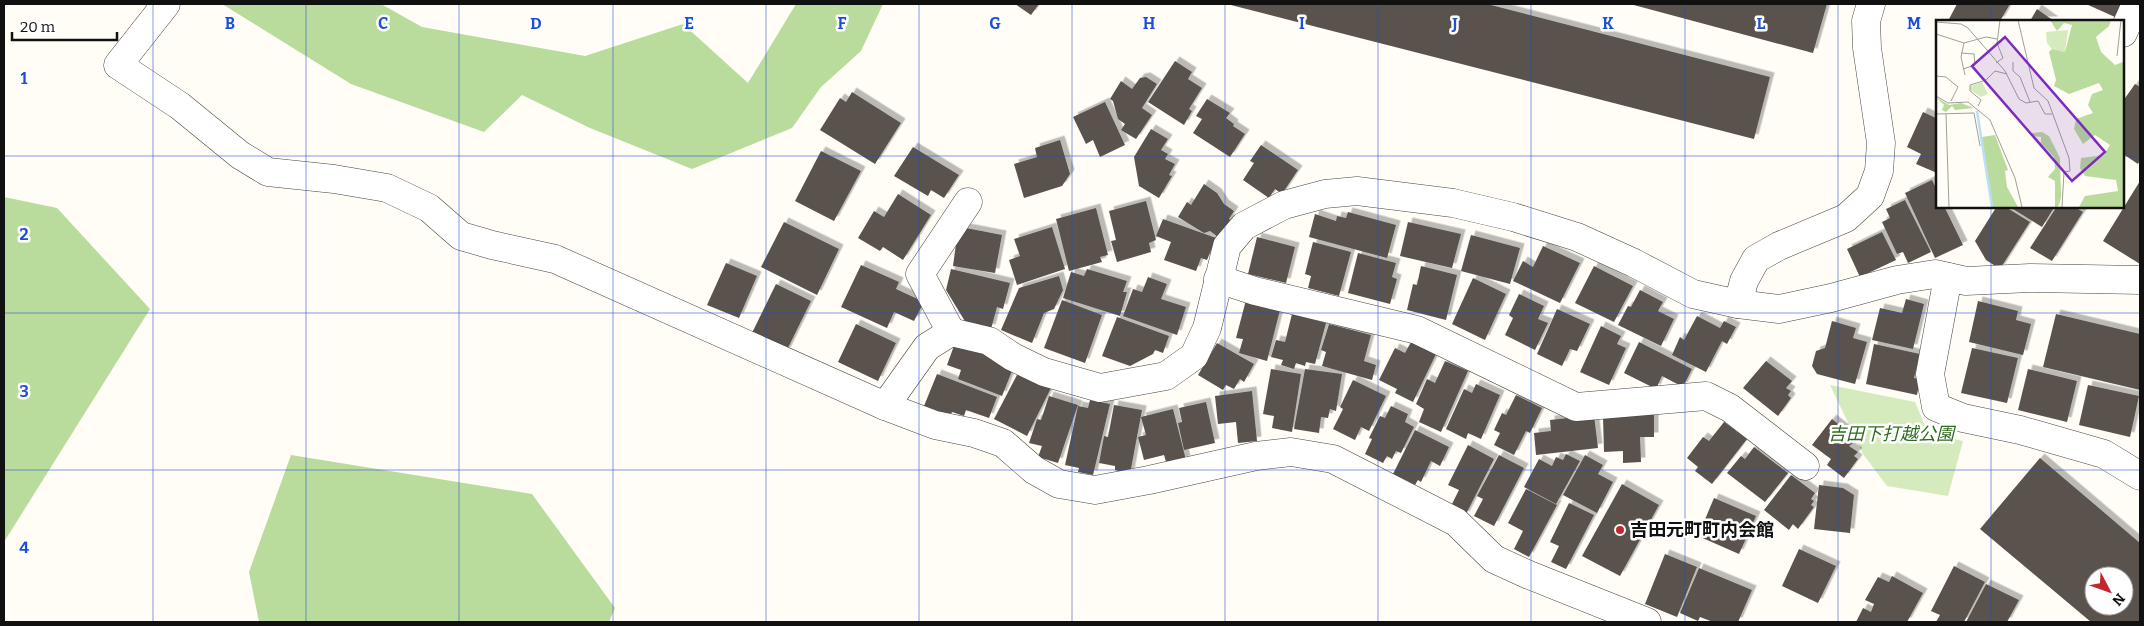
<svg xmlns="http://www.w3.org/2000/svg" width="2144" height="626" viewBox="0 0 2144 626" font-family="Bitter,'Noto Sans JP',serif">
<defs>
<filter id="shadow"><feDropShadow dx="4.5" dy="-4.5" stdDeviation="0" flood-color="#0004"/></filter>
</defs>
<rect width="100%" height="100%" fill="#fffdf5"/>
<!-- green -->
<polygon fill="#d5ebbd" points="1830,385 1915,402 1928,433 1963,441 1948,496 1887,486 1863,454"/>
<!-- forest -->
<g fill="#b9dc9c">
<polygon points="222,4 381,4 422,27 585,56 683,24 748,83 796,4 883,4 861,51 821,87 792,128 692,169 590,128 522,95 484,132 351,84"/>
<polygon points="4,197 57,208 150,309 4,542"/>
<polygon points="291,455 532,494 615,608 609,622 259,622 249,572"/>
</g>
<!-- building -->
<g fill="#5a524d" fill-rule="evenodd" filter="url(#shadow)">
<polygon points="1015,4 1039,4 1031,15"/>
<polygon points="1227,4 1487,4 1770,77 1754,139"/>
<polygon points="1630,4 1827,4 1813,53"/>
<polygon points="1957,4 2010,4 2000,21 1948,21"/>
<polygon points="2086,4 2122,4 2115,17"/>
<polygon points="2037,9 2054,21 2030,21"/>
<polygon points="1175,61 1192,72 1188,79 1202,88 1189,109 1192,111 1184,125 1148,102"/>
<polygon points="1146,77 1157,84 1142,108 1152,115 1136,139 1121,130 1125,124 1118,119 1113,101 1110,99 1121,81 1132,89 1140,78"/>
<polygon points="2135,84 2140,87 2140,160 2138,164 2123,154 2123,101"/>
<polygon points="852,92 901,123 875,164 820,130 840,98 846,102"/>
<polygon points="1207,99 1230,113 1226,118 1234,124 1233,126 1245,134 1230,157 1193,133 1202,119 1196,116"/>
<polygon points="1105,102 1125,145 1100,157 1093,140 1086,144 1073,117"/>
<polygon points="1923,112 1938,119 1937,173 1916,164 1921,154 1907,147"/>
<polygon points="1151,129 1168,139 1161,150 1168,154 1165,159 1175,164 1169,175 1172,176 1159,198 1139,186 1134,157"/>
<polygon points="1060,140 1070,174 1062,186 1024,198 1014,164 1037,157 1035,148"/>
<polygon points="1261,145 1298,170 1282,194 1275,189 1269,198 1243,180 1254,163 1250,161"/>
<polygon points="913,147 959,175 944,198 931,190 928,196 894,176"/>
<polygon points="821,151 861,171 834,221 795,201"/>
<polygon points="1932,180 1938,192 1938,206 1944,206 1963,245 1935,258 1905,193"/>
<polygon points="2140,181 2140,264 2103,241"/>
<polygon points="1204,184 1217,193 1224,204 1234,211 1229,219 1232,221 1221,239 1210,231 1204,233 1178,217 1187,202 1191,205"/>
<polygon points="898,194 931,215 903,260 883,247 880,251 858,238 874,211 884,217"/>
<polygon points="1905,200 1931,252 1908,263 1903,252 1897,254 1882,222 1890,218 1886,209"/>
<polygon points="1146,201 1156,240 1149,243 1151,252 1117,262 1111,241 1116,240 1109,211"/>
<polygon points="1997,206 2004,206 2030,222 2000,269 1986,260 1975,241"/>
<polygon points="2008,206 2055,206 2042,227"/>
<polygon points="2057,206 2073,206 2083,212 2052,261 2030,248"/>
<polygon points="1096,208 1108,255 1100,257 1102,262 1069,271 1056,219"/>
<polygon points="1348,212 1396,225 1387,258 1309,237 1315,214 1336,221 1337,216 1346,218"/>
<polygon points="1163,219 1216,238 1207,260 1201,258 1196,271 1164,260 1171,242 1156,236"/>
<polygon points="784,222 839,249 817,295 761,267"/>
<polygon points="1408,222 1461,234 1452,268 1400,256"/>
<polygon points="1052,227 1065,269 1017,285 1009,260 1020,256 1014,239"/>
<polygon points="966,228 1002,235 995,273 953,266 956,244"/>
<polygon points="1882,232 1896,260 1860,277 1847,249"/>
<polygon points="1471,235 1520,248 1510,284 1461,271"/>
<polygon points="1257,237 1295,247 1286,283 1248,274"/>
<polygon points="1313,242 1351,252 1339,296 1308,288 1311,276 1305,274"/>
<polygon points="1543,246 1580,263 1560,303 1513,281 1523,261 1533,267"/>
<polygon points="1358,253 1396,263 1392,277 1397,279 1390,304 1348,293"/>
<polygon points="726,263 757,276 739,318 707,305"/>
<polygon points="861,265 899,282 896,289 924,302 914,321 894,312 887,328 841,307"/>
<polygon points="1421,266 1457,275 1446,320 1407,310 1413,284 1417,285"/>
<polygon points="1594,266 1633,286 1614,322 1575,303"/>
<polygon points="951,269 1010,283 1003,309 997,307 991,329 966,323 946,290"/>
<polygon points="1087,269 1127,281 1123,292 1127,292 1120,316 1063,298 1071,272 1084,276"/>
<polygon points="1059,276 1063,290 1054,309 1044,313 1032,343 1001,330 1019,288"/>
<polygon points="1148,277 1167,284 1161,299 1186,307 1177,335 1123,316 1133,289 1142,292"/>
<polygon points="1473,278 1506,294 1485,340 1452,324"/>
<polygon points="776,284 811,301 786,352 751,335"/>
<polygon points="1640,290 1663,302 1658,311 1674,319 1661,346 1618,325 1628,306 1631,307"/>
<polygon points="1519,294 1544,306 1538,319 1548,323 1535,350 1505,335 1513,318 1509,315"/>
<polygon points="1906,299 1924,304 1913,349 1872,340 1880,308 1902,313"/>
<polygon points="1062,300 1102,315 1085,363 1044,348"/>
<polygon points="1246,300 1280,310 1267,361 1239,353 1243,339 1236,338"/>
<polygon points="1978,301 2018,311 2016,320 2031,324 2023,355 1969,342"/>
<polygon points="1557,309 1590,324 1577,351 1570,349 1562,366 1537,354"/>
<polygon points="1292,314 1326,323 1315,364 1306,362 1305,366 1296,363 1294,369 1281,365 1283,360 1271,357 1276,340 1285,342"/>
<polygon points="2056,314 2140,334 2140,390 2043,367"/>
<polygon points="1697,316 1720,328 1724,321 1736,327 1727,344 1722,341 1706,372 1672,355 1680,337 1684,340"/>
<polygon points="1117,317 1169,336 1163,353 1155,350 1153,354 1130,366 1102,356"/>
<polygon points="1832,321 1856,328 1853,338 1867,342 1855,384 1817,374 1812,366 1816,351 1825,348"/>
<polygon points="856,324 896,343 878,381 838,362"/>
<polygon points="1329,324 1371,335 1364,361 1376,365 1372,380 1322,366 1326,352 1321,350"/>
<polygon points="1601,326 1621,336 1617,344 1626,348 1609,385 1580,372"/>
<polygon points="1411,342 1436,354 1413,402 1395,393 1397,389 1379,380 1395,348 1405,353"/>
<polygon points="1639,342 1692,369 1683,387 1662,376 1656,389 1624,373"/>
<polygon points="955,343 1014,366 1002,396 958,379 961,370 947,365"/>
<polygon points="1217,343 1254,364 1244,382 1240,379 1234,389 1226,385 1223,390 1198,375"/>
<polygon points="1874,344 1920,354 1914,378 1920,379 1917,395 1866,384"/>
<polygon points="1972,348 2018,358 2007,403 1961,393"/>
<polygon points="1445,361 1468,371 1441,432 1419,422 1424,409 1416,404 1427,379 1435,383"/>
<polygon points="1766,361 1792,381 1786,388 1791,391 1788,395 1791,398 1778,416 1743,388"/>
<polygon points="1271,369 1301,374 1292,432 1272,428 1274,416 1263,414"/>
<polygon points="1305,369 1342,374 1336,411 1330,409 1328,418 1321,417 1319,433 1294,429"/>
<polygon points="2028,369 2077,381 2067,422 2018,410"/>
<polygon points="1019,371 1051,388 1027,436 994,419"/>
<polygon points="937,374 997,397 989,418 966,410 964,416 952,412 950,416 924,406"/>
<polygon points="1353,380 1386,396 1369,431 1361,427 1355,440 1333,429 1343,409 1340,407"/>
<polygon points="1476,384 1500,395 1481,439 1468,433 1466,439 1446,429 1464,389 1472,393"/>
<polygon points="2088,385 2139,396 2130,437 2079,425"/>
<polygon points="1252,391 1257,441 1238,443 1236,422 1218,424 1215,396"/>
<polygon points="1516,395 1542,408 1530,433 1526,431 1514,455 1494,445 1500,433 1494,430 1502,413 1506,415"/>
<polygon points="1049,396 1078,405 1058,463 1038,457 1042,446 1029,443 1037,419 1041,420"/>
<polygon points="1090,400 1110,404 1093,475 1078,472 1079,468 1065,465 1078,406 1088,408"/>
<polygon points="1206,402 1215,443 1184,450 1178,423 1182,422 1179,408"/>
<polygon points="1114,405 1142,410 1130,474 1115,470 1115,466 1099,463 1104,436 1108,437"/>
<polygon points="1391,406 1408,414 1405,422 1414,427 1401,453 1396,451 1392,459 1387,456 1383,463 1365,454 1372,439 1369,438 1380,416 1385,418"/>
<polygon points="1173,409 1186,460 1167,465 1164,455 1144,460 1138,437 1146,435 1141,417"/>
<polygon points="1654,414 1654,437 1640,437 1641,462 1623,463 1623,451 1604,452 1603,417"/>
<polygon points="1594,415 1598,448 1536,455 1534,433 1551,431 1550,420"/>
<polygon points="1832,419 1847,431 1843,436 1853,443 1849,446 1858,452 1854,456 1858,459 1844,478 1827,465 1831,459 1812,445"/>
<polygon points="1724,422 1747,439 1712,484 1695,471 1698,467 1687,458 1703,437 1709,441"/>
<polygon points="1415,430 1449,447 1440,466 1431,461 1421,482 1418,480 1415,485 1393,474"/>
<polygon points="1468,445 1494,459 1465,516 1450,508 1459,490 1448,485"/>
<polygon points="1754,447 1788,473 1765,502 1727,473 1741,456 1745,459"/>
<polygon points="1566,454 1580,461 1556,504 1524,487 1539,459 1552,466 1556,457 1563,460"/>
<polygon points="1499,455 1524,468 1494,526 1474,516 1483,499 1477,496"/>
<polygon points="1585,455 1603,465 1598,474 1613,482 1597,513 1563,495"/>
<path d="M2040 458 2140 543V622H2091L1980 529ZM2094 576H2124V606H2094Z"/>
<polygon points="1791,475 1815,493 1811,499 1814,501 1811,505 1814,507 1798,529 1793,524 1789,530 1764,510"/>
<polygon points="1622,484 1659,505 1620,576 1582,556"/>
<polygon points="1819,485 1843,488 1854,495 1850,533 1814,529"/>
<polygon points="1526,489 1557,505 1529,557 1514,549 1523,531 1508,523"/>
<polygon points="1714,498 1756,516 1739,554 1698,536"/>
<polygon points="1569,503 1594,515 1566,569 1551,562 1559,546 1550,542"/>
<polygon points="1799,549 1836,566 1818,603 1782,586"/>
<polygon points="1665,554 1697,567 1677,617 1645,604"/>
<polygon points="1954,566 1985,582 1964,622 1936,622 1940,615 1931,611"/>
<polygon points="1699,568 1752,590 1738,622 1713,622 1700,617 1698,621 1680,613"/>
<polygon points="1892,576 1923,593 1907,622 1856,622 1863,608 1871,612 1874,604 1865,600 1878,577 1889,582"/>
<polygon points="1986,584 2019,600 2007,622 1966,622"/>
</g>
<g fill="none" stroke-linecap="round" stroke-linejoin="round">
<!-- minor casing -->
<g stroke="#444" stroke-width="29">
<g id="minor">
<polyline points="166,4 118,65 180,106 240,155 268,172 334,179 387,188 429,208 461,236 492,245 555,259 885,406 935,425 974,433 1003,443 1034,470 1059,484 1095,490 1149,480 1256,456 1291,452 1333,459 1456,522 1494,559 1529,575 1647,622"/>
<polyline points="2123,33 2136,4"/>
<polyline points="1948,277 1930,374 1936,407 1963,418 2020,430 2104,454 2140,476"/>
<polyline points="1218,279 1255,291 1417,330 1576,407 1706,396 1730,408 1805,466"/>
<polyline points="1738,304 1744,281 1756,259 1779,246 1846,218 1870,196 1879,171 1881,143 1867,48 1866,21 1871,4"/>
<polyline points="951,332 920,274 968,202"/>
<polyline points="885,406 927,347 951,332 989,341 1013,357 1044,372 1100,388 1166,376 1194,356 1207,328 1227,246 1244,226 1284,205 1325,194 1357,191 1453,203 1513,217 1577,237 1634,263 1693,294 1738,304 1779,309 1831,298 1897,280 1935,274 1966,281 2030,278 2140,280"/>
</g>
</g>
<!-- minor -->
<use href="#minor" stroke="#fff" stroke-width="28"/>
</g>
<!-- grid -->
<path fill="none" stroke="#1d4ed8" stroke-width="1" stroke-opacity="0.55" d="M153 4V622M306 4V622M459 4V622M613 4V622M766 4V622M919 4V622M1072 4V622M1225 4V622M1378 4V622M1531 4V622M1685 4V622M1838 4V622M1991 4V21M4 156H1938M2123 156H2140M1991 206V622M4 313H2140M4 470H2140"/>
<!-- markers -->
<circle fill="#c4262e" stroke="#fff" stroke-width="2" cx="1620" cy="530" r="5"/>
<g text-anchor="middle" stroke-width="5" stroke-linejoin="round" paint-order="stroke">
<!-- park labels -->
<g font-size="18" font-style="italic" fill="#2f6b1f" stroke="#fff">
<text x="1891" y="440">吉田下打越公園</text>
</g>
<!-- poi labels -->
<g font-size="18" font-weight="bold" fill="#111" stroke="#fff" text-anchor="start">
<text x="1630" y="536">吉田元町町内会館</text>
</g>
</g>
<!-- overview -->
<g transform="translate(1936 20)">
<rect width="188" height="188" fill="#fffdf5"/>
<path d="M132 10 129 32 116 29 111 23 110 12ZM46 62 52 74 45 77 34 70V66Z" fill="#d5ebbd"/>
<path d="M114 0H175L173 6 160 17 165 32 179 45 187 42V187H143L149 176 182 171 180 160 149 156 144 148 145 138 168 135 174 125 159 115 147 124 138 109 140 99 157 93 152 85 156 74 167 70 163 63 133 74 118 66 120 60 113 32 116 29 129 32 136 5 128 3 121 11ZM0 77 13 85 25 83 38 88 19 90 16 86 10 92 6 90 8 85ZM106 112 113 116 124 138 125 178 122 187H119V161L112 157 119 149 118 137 105 123V117L95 116V113ZM59 115 72 150 69 151 71 167 82 187H56L46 117Z" fill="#b9dc9c"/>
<path fill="none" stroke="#b9e0f7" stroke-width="2.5" d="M41 91 56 187"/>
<path fill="none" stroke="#a09f9a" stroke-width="1" d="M82 0 98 68 112 81 133 138 134 151 128 152 126 187M0 2 25 4 32 8 69 51 83 79 90 83 102 81 109 94H116M0 14 28 23 50 17 61 19M28 23 25 37 29 55M25 33 38 34 39 45 27 49M181 36 185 0M77 42V51L84 57 94 82M60 43 67 38 61 23 64 0M0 56 10 57 22 67 15 81M0 76 12 83 32 82 54 100 79 158 86 187M42 86 45 80 34 71V65L50 60 59 51 71 54M0 94 38 93 44 126M10 94 13 187"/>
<path fill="#7b2cbf" fill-opacity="0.15" stroke="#7b2cbf" stroke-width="2.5" d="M69 17 169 132 136 161 36 46Z"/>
<rect width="188" height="188" fill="none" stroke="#111" stroke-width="2.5"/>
</g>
<g font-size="16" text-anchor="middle" font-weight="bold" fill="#1d4ed8" stroke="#fff" stroke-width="5" stroke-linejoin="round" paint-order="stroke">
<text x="230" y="29">B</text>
<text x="383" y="29">C</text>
<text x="536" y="29">D</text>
<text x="689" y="29">E</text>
<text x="842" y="29">F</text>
<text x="995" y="29">G</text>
<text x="1149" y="29">H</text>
<text x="1302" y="29">I</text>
<text x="1455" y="29">J</text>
<text x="1608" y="29">K</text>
<text x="1761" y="29">L</text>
<text x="1914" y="29">M</text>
<text x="24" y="84">1</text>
<text x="24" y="240">2</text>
<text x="24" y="397">3</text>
<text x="24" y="553">4</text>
</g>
<!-- border -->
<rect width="2144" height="626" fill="none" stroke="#111111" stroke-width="10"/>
<!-- north arrow -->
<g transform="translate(2109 591) rotate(131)"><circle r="24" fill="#ffffff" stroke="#a0a0a0"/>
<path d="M0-4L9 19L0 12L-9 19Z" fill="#c4262e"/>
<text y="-8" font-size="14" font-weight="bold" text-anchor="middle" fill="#111111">N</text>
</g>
<!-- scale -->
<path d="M12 32v8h105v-8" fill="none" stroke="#111111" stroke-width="2.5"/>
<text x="20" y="32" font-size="15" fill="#111111" stroke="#ffffff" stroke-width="4" paint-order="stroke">20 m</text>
</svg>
